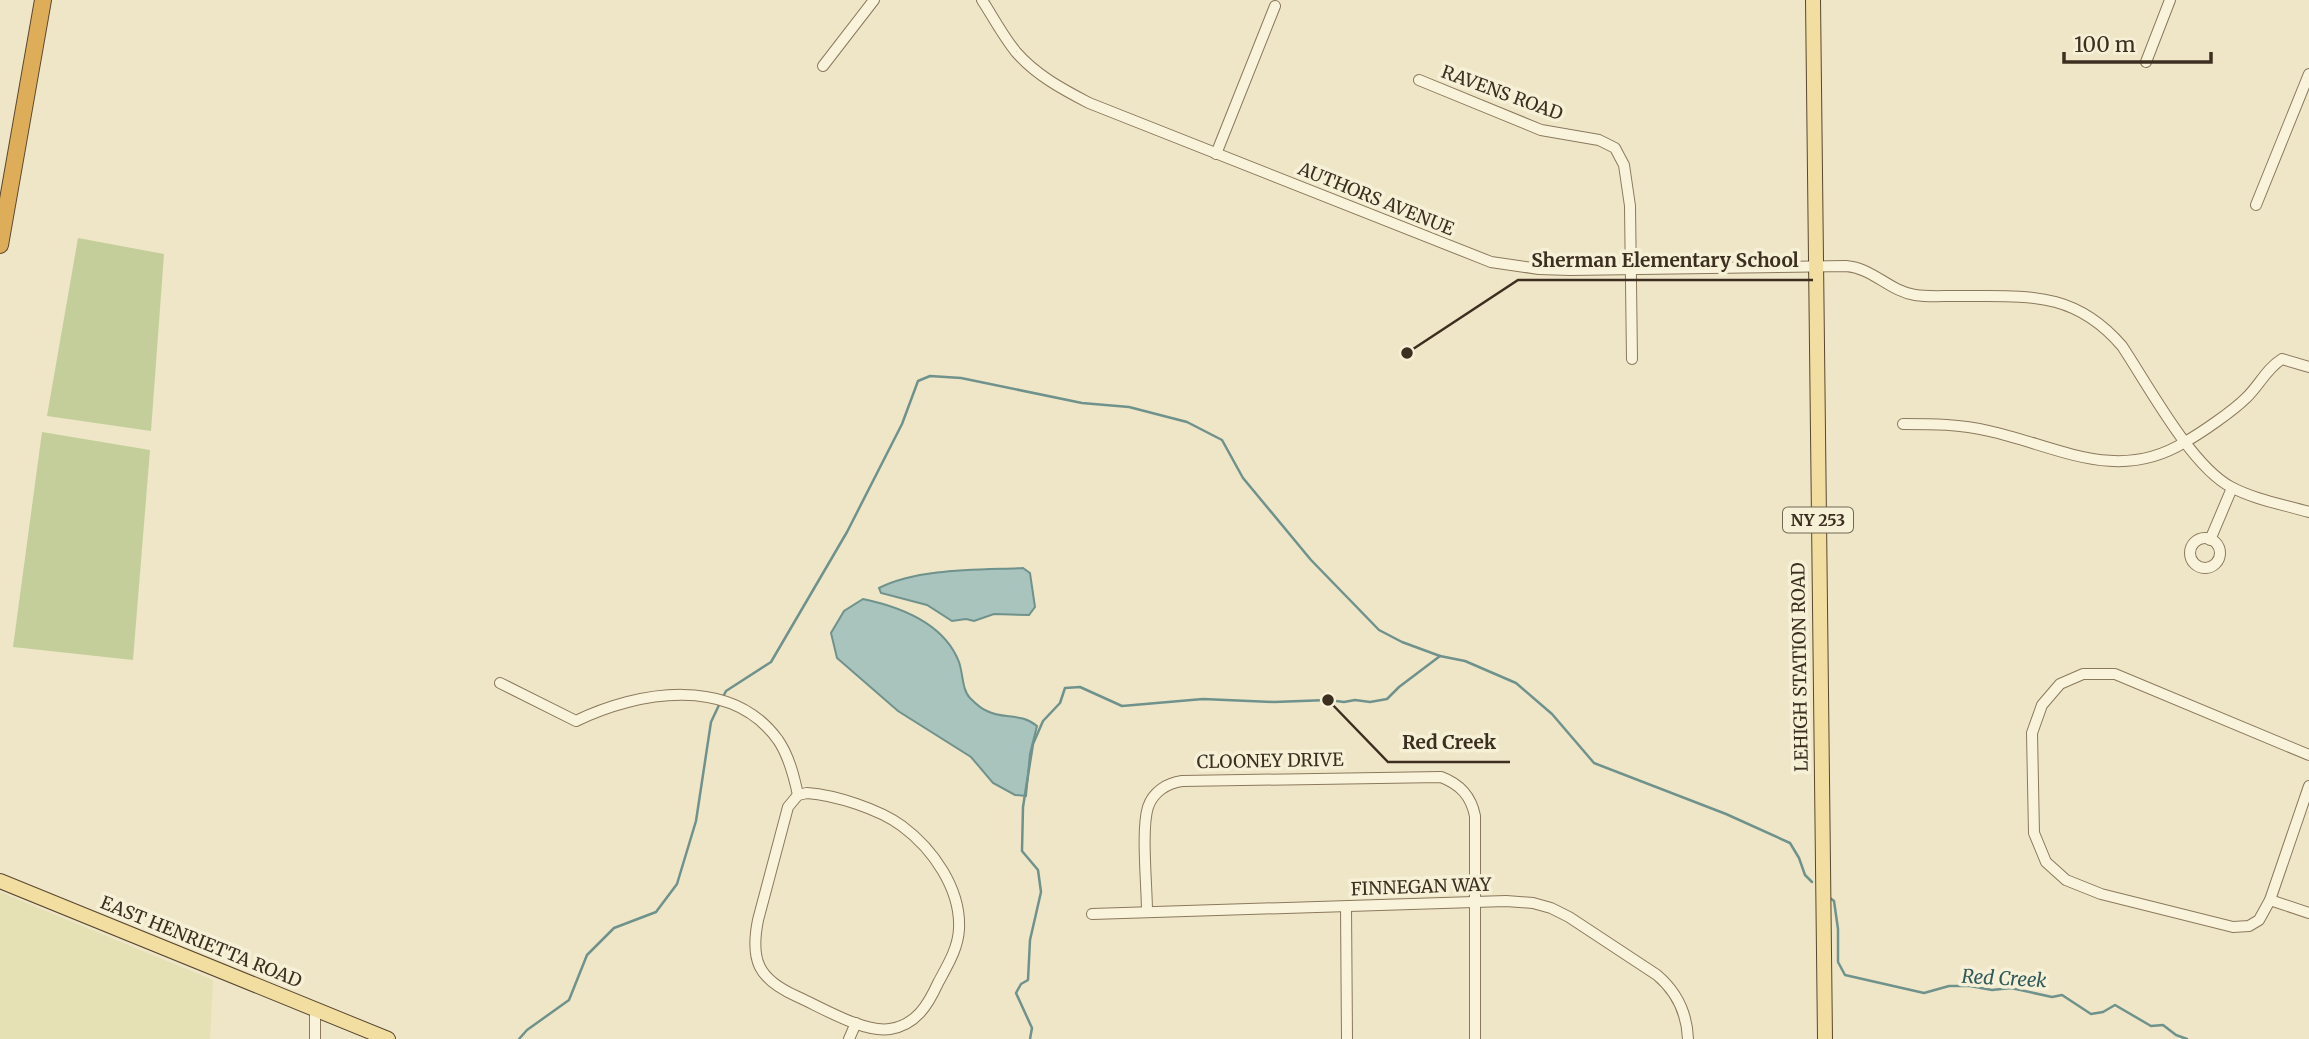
<svg xmlns="http://www.w3.org/2000/svg" width="2309" height="1039" viewBox="0 0 2309 1039" font-family="Merriweather,serif">
<rect width="100%" height="100%" fill="#efe6c8"/>
<!-- farmland -->
<polygon fill="#e5e1b5" points="0,892 213,980 210,1039 0,1039"/>
<!-- green -->
<g fill="#c4ce9b">
<polygon points="78,238 164,254 151,431 47,416"/>
<polygon points="42,432 150,450 133,660 13,647"/>
</g>
<!-- water -->
<g fill="#a9c3bd" stroke="#6f928c" stroke-width="2">
<path d="M1023 568 1030 573 1035 607 1029 615 994 614 974 621 966 619 952 621 927 605 881 593 879 588C919 568 979 570 1023 568Z"/>
<path d="M863 599C901 607 944 623 959 662 963 673 962 690 970 698 974 702 981 709 987 711 1004 720 1020 712 1037 726L1030 754 1026 796 1015 795 993 783 971 757 898 711 837 658 831 633 844 611Z"/>
</g>
<g fill="none" stroke-linecap="round" stroke-linejoin="round">
<!-- stream -->
<g stroke="#6f928c" stroke-width="2.5">
<polyline points="722,699 726,691 771,662 847,532 902,424 918,381 930,376 961,378 1082,403 1129,407 1187,422 1222,440 1243,478 1311,560 1379,630 1402,642 1440,656"/>
<polyline points="1830,898 1834,901 1838,929 1838,962 1845,975 1924,993 1949,986 1970,986 1992,990 2011,988 2052,997 2062,995 2091,1014 2103,1012 2115,1005 2151,1026 2163,1025 2176,1035 2187,1039"/>
<polyline points="519,1039 527,1030 569,1000 587,955 614,928 656,912 677,884 696,821 711,722 719,705"/>
<polyline points="1030,1039 1032,1028 1016,993 1021,984 1028,980 1030,940 1041,892 1038,870 1022,851 1023,807 1033,744 1043,721 1060,703 1065,688 1080,687 1122,706 1203,699 1274,702 1328,700 1344,702 1355,700 1370,702 1387,699 1399,687 1440,656 1465,661 1516,683 1552,714 1594,763 1726,814 1790,843 1799,858 1805,875 1812,882"/>
</g>
<!-- minor casing -->
<g stroke="#8b795c" stroke-width="12">
<g id="minor">
<path d="M982 0C993 17 1003 36 1016 52 1036 75 1062 89 1089 103L1491 262 1539 269 1570 270 1846 266C1873 268 1889 291 1915 295 1928 297 1941 296 1953 296 2023 297 2072 288 2122 346 2148 385 2191 466 2231 487 2253 499 2285 505 2309 512"/>
<polyline points="2146,62 2170,0"/>
<polyline points="823,66 874,0"/>
<polyline points="1419,80 1541,130 1599,140 1615,148 1624,165 1630,206 1632,359"/>
<polyline points="1216,154 1275,6"/>
<polyline points="2256,205 2309,74"/>
<path d="M1903 424C1933 424 1960 424 1989 431 2057 446 2117 484 2185 442 2201 433 2233 411 2246 398 2259 386 2266 369 2282 359L2309 367"/>
<circle cx="2205" cy="553" r="15"/>
<polyline points="2210,540 2232,488"/>
<path d="M500 683 576 721C638 691 731 675 778 740 789 756 794 776 798 795"/>
<polyline points="2309,755 2115,674 2083,674 2060,684 2042,705 2032,733 2034,833 2046,862 2066,880 2101,894 2233,927 2249,926 2259,920 2270,900 2309,786"/>
<path d="M807 793C835 795 879 809 902 826 933 849 961 889 959 929 958 949 947 966 938 983 928 1005 916 1025 890 1029 863 1033 821 1007 796 996 758 979 750 960 758 920L788 807 798 795Z"/>
<polyline points="2270,900 2309,913"/>
<polyline points="1346,907 1347,1039"/>
<path d="M1147 912C1147 886 1141 829 1148 807 1153 792 1167 783 1182 781L1441 777C1460 784 1471 796 1475 816V1039"/>
<path d="M1092 914 1506 901 1533 903 1551 908 1569 917 1657 975C1677 992 1687 1013 1688 1039"/>
<polyline points="315,1010 315,1039"/>
<polyline points="849,1039 856,1023"/>
</g>
</g>
<!-- major casing -->
<g stroke="#594730" stroke-width="16">
<g id="major">
<polyline points="1813,0 1825,1039"/>
<polyline points="0,881 388,1039"/>
</g>
</g>
<!-- highway casing -->
<g stroke="#594730" stroke-width="18">
<polyline id="highway" points="0,245 43,0"/>
</g>
<!-- minor -->
<use href="#minor" stroke="#f9f3db" stroke-width="10"/>
<!-- major -->
<use href="#major" stroke="#f1dea0" stroke-width="14"/>
<!-- highway -->
<use href="#highway" stroke="#ddad59" stroke-width="16"/>
</g>
<g text-anchor="middle" stroke-width="7" stroke-linejoin="round" paint-order="stroke">
<!-- shield labels -->
<rect fill="#f6f0d7" stroke="#746957" stroke-width="2" x="1783" y="507.5" width="70" height="25" rx="5"/>
<g font-size="16" font-weight="bold" fill="#3c2f20">
<text x="1818" y="526">NY 253</text>
</g>
<!-- street labels -->
<g font-size="18" fill="#3c2f20" stroke="#f6f0d7">
<text transform="translate(1502 93) rotate(20)" y="6">RAVENS ROAD</text>
<text transform="translate(1376 199) rotate(22)" y="6">AUTHORS AVENUE</text>
<text transform="translate(1800 667) rotate(-91)" y="6">LEHIGH STATION ROAD</text>
<text transform="translate(1270 761) rotate(-1)" y="6">CLOONEY DRIVE</text>
<text transform="translate(1421 887) rotate(-2)" y="6">FINNEGAN WAY</text>
<text transform="translate(201 942) rotate(22)" y="6">EAST HENRIETTA ROAD</text>
</g>
<!-- water labels -->
<g font-size="19" font-style="italic" fill="#2f5b5b" stroke="#f6f0d7">
<text transform="translate(2004 978) rotate(3)" y="7">Red Creek</text>
</g>
</g>
<!-- callouts -->
<path fill="none" stroke="#3c2f20" stroke-width="2.5" d="M1407 353L1518 280H1813M1328 700L1388 762H1510"/>
<g fill="#3c2f20" stroke="#f6f0d7" stroke-width="2.5">
<circle cx="1407" cy="353" r="7"/>
<circle cx="1328" cy="700" r="7"/>
</g>
<g font-size="19" text-anchor="middle" font-weight="bold" fill="#3c2f20" stroke="#f6f0d7" stroke-width="7" stroke-linejoin="round" paint-order="stroke">
<text x="1665" y="267">Sherman Elementary School</text>
<text x="1449" y="749">Red Creek</text>
</g>
<!-- scale -->
<path d="M2064 52v10h147v-10" fill="none" stroke="#3c2f20" stroke-width="3.5"/>
<text x="2074" y="52" font-size="21" fill="#3c2f20" stroke="#f6f0d7" stroke-width="5" paint-order="stroke">100 m</text>
</svg>
